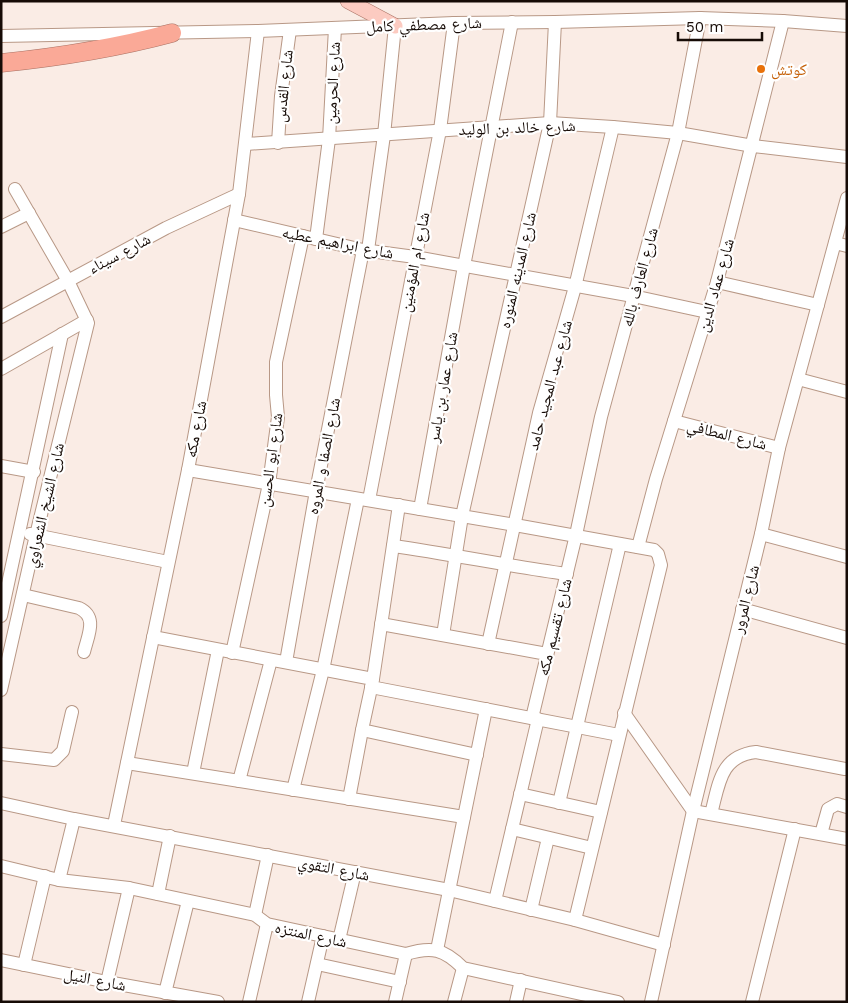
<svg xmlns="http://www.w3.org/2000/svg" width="848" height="1003" viewBox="0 0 848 1003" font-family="'Work Sans','Noto Naskh Arabic',sans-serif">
<rect width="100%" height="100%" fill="#faece5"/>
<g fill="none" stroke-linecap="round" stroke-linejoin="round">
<!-- minor casing -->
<g stroke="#b89886" stroke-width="14">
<g id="minor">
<polyline points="1,36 258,31 454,23 555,22 700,18 783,21 847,26"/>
<polyline points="278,143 281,96 290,30"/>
<polyline points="246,144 550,123 613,127 678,133 753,146 847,157"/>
<polyline points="234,220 363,250 415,257 633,296 707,312"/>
<polyline points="1,227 29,213"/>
<polyline points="316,239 329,139 335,28"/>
<polyline points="835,243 847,246"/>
<polyline points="368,250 384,135 395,26"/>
<polyline points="717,282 818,305"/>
<polyline points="1,317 166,228 239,194"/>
<polyline points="1,369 87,320"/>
<polyline points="798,379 847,392"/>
<polyline points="674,421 779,448"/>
<polyline points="1,466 34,472"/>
<polyline points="188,470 515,525 654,550 658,554 661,565 575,920"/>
<polyline points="369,500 440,130 454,23"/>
<polyline points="420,509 464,266 512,22"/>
<polyline points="30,534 168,562"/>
<polyline points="761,534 847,557"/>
<path d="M393 546C451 554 508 566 567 574"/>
<polyline points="638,547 656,479 717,282 783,21"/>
<path d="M23 595 79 608C98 617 88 635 84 652"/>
<polyline points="742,609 847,638"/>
<polyline points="1,616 62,334"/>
<polyline points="381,624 547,654"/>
<polyline points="443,635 462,516 550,123 555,22"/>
<polyline points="153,637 373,679 362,730 477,755"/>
<polyline points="488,644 539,413 575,287 613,127"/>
<polyline points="232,653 269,484 278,417 276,395 276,362 303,236"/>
<polyline points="286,662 316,491 363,250"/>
<polyline points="373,679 399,505"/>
<polyline points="371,687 619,735"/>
<polyline points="1,690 36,535 88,323 68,281 15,189"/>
<polyline points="624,713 693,811 847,839"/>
<polyline points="532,718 576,535 601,417 678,133 700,18"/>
<polyline points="1,754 54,760 63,751 72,712"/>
<polyline points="127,763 464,817"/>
<polyline points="193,773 218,650"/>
<polyline points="239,781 271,660"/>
<polyline points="293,790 323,670 358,499"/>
<polyline points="520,794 601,812"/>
<polyline points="349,799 362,730"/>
<polyline points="1,803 74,819 449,890 575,920 664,945"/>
<polyline points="559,803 620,544"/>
<path d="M711 814C719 784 720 756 756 752L845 769"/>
<polyline points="114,825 188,470 239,194 258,31"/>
<polyline points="512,829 592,848"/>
<polyline points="821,834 828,809 837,804 847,807"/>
<path d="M1 866 59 880 129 888 255 915 267 924 406 954C432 946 444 949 463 968L618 1002"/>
<polyline points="59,880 74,819"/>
<polyline points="158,894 170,836"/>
<polyline points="495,901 538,719"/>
<polyline points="531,910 548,838"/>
<polyline points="255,915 268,855"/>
<polyline points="339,940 355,872"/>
<polyline points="437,950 486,709"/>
<polyline points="1,960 107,982 218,1002"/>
<polyline points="317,964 400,982"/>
<polyline points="24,965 45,876"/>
<polyline points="107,982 129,888"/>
<polyline points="165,993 188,901"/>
<polyline points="249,1002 267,924"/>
<polyline points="308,1002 323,936"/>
<polyline points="395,1002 406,954"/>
<polyline points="454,1002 463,968"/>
<polyline points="516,1002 521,980"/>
<polyline points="651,1002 693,811 761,534 779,448 847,198"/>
<polyline points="752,1002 795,829"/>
</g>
</g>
<!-- major casing -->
<g stroke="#aa7264" stroke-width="16">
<polyline id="major" points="348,1 395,26"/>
</g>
<!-- highway casing -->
<g stroke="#aa7264" stroke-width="19">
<path id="highway" d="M1 63C60 57 116 48 172 33"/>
</g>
<!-- minor -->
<use href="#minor" stroke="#fff" stroke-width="12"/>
<!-- major -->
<use href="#major" stroke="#fccbc1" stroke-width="15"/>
<!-- highway -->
<use href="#highway" stroke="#faa997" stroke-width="18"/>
</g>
<!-- markers -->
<circle fill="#e8710a" stroke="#fff" stroke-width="2" cx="761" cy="69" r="5"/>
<g text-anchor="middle" stroke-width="4.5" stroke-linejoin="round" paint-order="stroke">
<!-- street labels -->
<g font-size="16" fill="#160b06" stroke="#fff">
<text transform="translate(424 24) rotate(-2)" y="6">شارع مصطفي كامل</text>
<text transform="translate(332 83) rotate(-87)" y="6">شارع الحرمين</text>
<text transform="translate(283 86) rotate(-84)" y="6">شارع القدس</text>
<text transform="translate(517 127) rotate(-2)" y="6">شارع خالد بن الوليد</text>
<text transform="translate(338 242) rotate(11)" y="6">شارع ابراهيم عطيه</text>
<text transform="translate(119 253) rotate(-28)" y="6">شارع سيناء</text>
<text transform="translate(414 262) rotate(-79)" y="6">شارع ام المؤمنين</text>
<text transform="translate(517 270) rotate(-77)" y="6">شارع المدينه المنوره</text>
<text transform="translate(639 277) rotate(-75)" y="6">شارع العارف بالله</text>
<text transform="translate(715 285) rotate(-74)" y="6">شارع عماد الدين</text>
<text transform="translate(549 385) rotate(-75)" y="6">شارع عبد المجيد حامد</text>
<text transform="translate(442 387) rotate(-80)" y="6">شارع عمار بن ياسر</text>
<text transform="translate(195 429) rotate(-79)" y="6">شارع مكه</text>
<text transform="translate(727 434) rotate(14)" y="6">شارع المطافي</text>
<text transform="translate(323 456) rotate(-79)" y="6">شارع الصفا و المروه</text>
<text transform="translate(270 460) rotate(-82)" y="6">شارع ابو الحسن</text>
<text transform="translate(44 505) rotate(-77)" y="6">شارع الشيخ الشعراوي</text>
<text transform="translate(745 599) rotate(-76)" y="6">شارع المرور</text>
<text transform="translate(554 627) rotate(-76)" y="6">شارع تقسيم مكه</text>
<text transform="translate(334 868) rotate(11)" y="6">شارع التقوي</text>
<text transform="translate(311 934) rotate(12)" y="6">شارع المنتزه</text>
<text transform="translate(95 979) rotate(11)" y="6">شارع النيل</text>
</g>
<!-- food labels -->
<g font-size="16" fill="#c56008" stroke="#fff" text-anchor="start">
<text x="771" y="75">كوتش</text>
</g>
</g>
<!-- border -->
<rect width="848" height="1003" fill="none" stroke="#160b06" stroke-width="5"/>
<!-- scale -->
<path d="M678 32v8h84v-8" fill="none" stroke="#160b06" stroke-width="2.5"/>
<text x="686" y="32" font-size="15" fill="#160b06" stroke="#ffffff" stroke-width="4" paint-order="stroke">50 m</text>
</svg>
